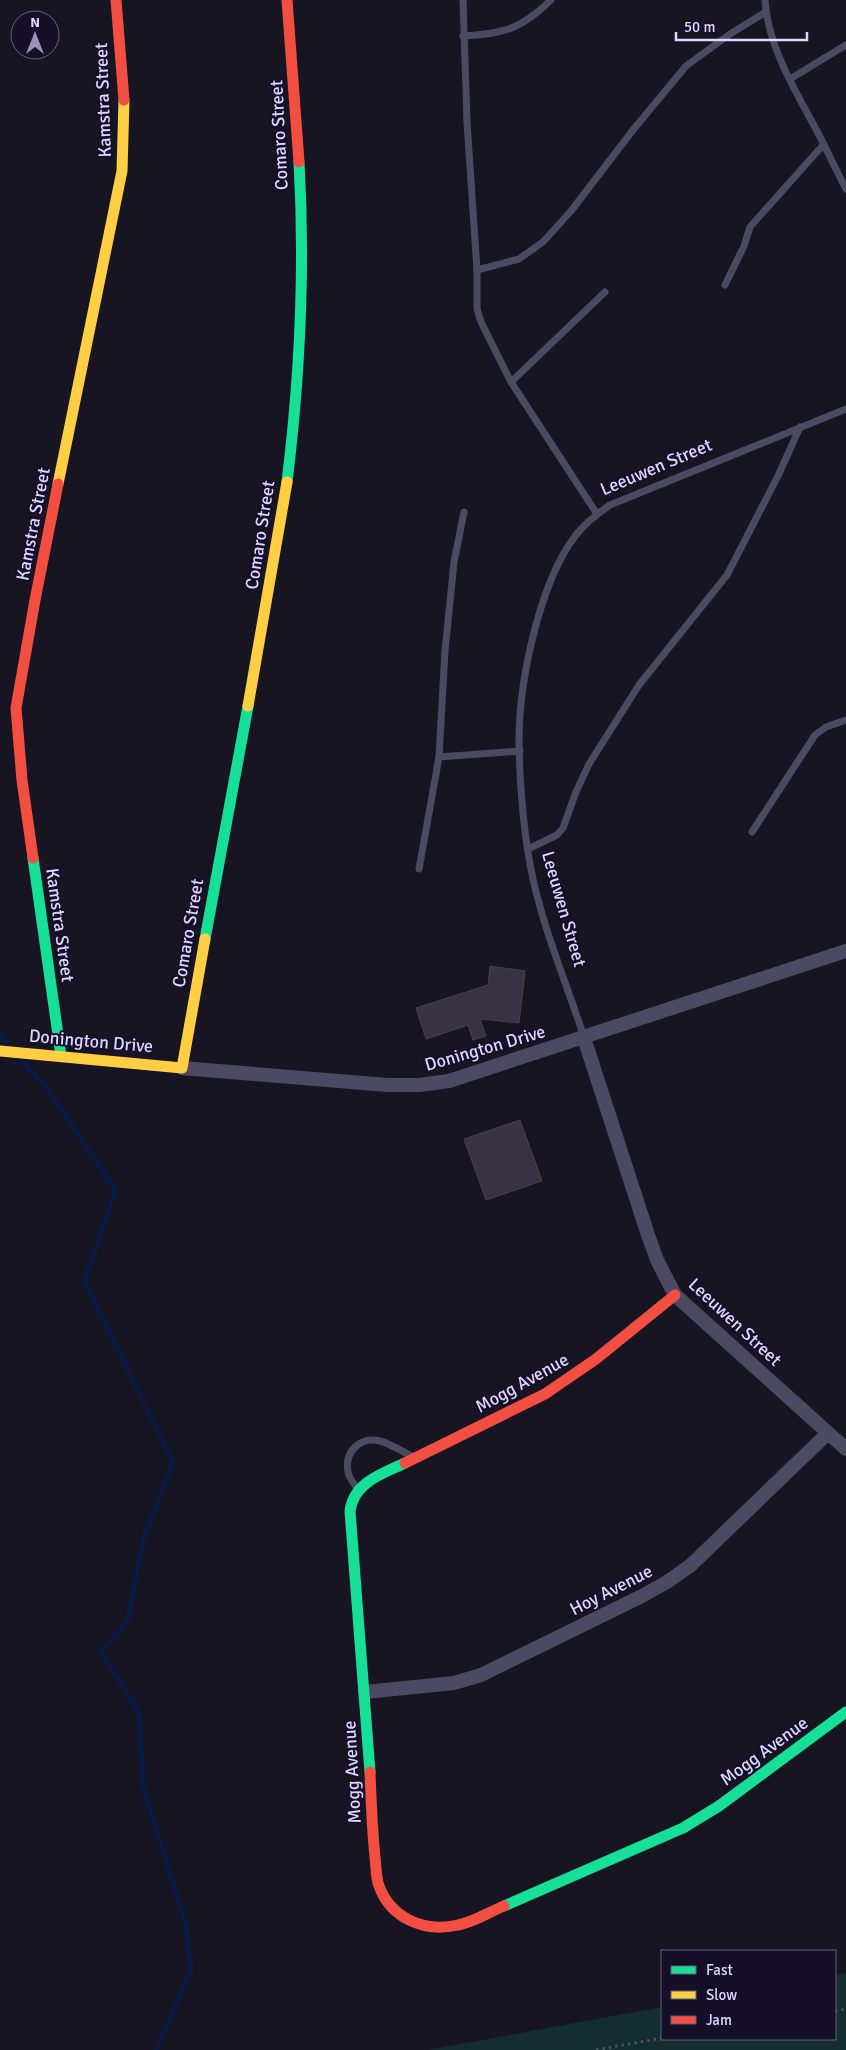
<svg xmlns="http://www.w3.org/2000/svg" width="846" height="2050" viewBox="0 0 846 2050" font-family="Signika,sans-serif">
<rect width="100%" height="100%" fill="#181522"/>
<!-- green -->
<polygon fill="#132d30" points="846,1973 846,2050 428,2050 662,2007 662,2039 835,2039 835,1975"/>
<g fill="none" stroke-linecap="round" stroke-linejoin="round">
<!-- stream -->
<g stroke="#0a1a44" stroke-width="5">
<polyline points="0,1033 8,1046"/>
<polyline points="20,1059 46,1087 116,1190 84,1281 173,1462 143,1540 128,1620 101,1652 139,1713 143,1786 185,1922 191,1970 156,2050"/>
</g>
</g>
<!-- building -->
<g fill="#373344" stroke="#454056">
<polygon points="490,966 525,971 519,1023 480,1019 486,1036 473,1040 468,1025 426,1039 416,1008 488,985"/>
<polygon points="520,1120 542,1181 486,1200 464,1139"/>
</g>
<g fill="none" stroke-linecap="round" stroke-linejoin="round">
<!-- path -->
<g stroke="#485463" stroke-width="3" stroke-dasharray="2.5 4" stroke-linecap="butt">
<polyline points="835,2011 846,2009"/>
<polyline points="596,2050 662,2038"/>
</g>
<!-- lane -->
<g stroke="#4c4a63" stroke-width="7">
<polyline points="463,0 467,122 477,270 477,309 481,322 511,382 597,514"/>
<path d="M765 0C768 47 795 90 817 131 827 150 836 170 846 189"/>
<path d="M463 36C504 34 521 29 551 0"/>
<polyline points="790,79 846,45"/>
<polyline points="477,270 519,259 543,242 571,211 633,130 686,66 730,34 766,12"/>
<polyline points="725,285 744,246 750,227 824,144"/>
<polyline points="511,382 605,292"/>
<polyline points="464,512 454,562 445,651 439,757 520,751"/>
<polyline points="752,832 815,735 826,727 846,720"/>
<polyline points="528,849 557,835 563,828 576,792 589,764 639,685 727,575 778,476 800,427"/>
<polyline points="419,869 439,757"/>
<path d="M584 1037C566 982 540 921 530 864 523 826 519 775 519 736 520 678 540 581 576 535 585 523 597 514 610 505L846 409"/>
<path d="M358 1489C354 1484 349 1478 348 1472 344 1452 360 1436 380 1441 391 1444 401 1451 412 1456"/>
</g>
<!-- street -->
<g stroke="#4c4a63" stroke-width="14">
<polyline points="584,1038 648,1235 657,1260 675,1295 846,1449"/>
<polyline points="182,1068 387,1085 419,1085 449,1081 846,951"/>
<polyline points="365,1692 454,1683 481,1675 642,1596 667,1582 691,1565 828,1433"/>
</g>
<!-- fast -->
<g stroke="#16e098" stroke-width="11">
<path d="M287 482C300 376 305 268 299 162"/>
<polyline points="33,858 61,1056"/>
<polyline points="205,939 248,706"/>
<path d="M370 1772 350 1511C354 1482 382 1474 405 1463"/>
<polyline points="504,1906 683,1828 719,1806 846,1712"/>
</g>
<!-- slow -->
<g stroke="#ffcf43" stroke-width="11">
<polyline points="58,484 122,171 124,100"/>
<polyline points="248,706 287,482"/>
<polyline points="0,1051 182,1068 205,939"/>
</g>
<!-- jam -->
<g stroke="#f24e42" stroke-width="11">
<polyline points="116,0 124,100"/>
<polyline points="287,0 299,162"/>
<polyline points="33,858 22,780 16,708 35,600 58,484"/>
<polyline points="405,1463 545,1394 596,1359 675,1295"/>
<path d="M370 1772C371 1800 372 1828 375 1857 376 1866 376 1875 378 1883 389 1918 424 1933 458 1925 474 1922 489 1912 504 1906"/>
</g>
</g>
<g text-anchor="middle" stroke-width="4" stroke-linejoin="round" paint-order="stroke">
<!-- street labels -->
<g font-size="18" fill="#ded6ff" stroke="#150f28">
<text transform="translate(103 100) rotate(-92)" y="6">Kamstra Street</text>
<text transform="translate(279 135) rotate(-93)" y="6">Comaro Street</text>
<text transform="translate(656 467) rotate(-23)" y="6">Leeuwen Street</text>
<text transform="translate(33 524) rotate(-79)" y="6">Kamstra Street</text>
<text transform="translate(260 535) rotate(-81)" y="6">Comaro Street</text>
<text transform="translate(564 909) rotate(74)" y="6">Leeuwen Street</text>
<text transform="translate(60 925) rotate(82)" y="6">Kamstra Street</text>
<text transform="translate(188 933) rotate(-80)" y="6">Comaro Street</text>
<text transform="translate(91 1041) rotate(5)" y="6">Donington Drive</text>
<text transform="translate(485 1048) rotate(-16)" y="6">Donington Drive</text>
<text transform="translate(735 1322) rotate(43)" y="6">Leeuwen Street</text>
<text transform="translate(522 1383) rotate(-29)" y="6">Mogg Avenue</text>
<text transform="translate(611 1590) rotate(-27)" y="6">Hoy Avenue</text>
<text transform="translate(764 1751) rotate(-36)" y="6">Mogg Avenue</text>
<text transform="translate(352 1772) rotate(-93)" y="6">Mogg Avenue</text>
</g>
</g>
<!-- legend -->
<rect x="661" y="1950" width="175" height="90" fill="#150f28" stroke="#655f7e"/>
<rect x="671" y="1966" width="25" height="8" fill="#16e098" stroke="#655f7e"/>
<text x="706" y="1975" font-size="15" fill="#ded6ff">Fast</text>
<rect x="671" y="1991" width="25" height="8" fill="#ffcf43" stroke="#655f7e"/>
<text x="706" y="2000" font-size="15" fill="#ded6ff">Slow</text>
<rect x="671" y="2016" width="25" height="8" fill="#f24e42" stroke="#655f7e"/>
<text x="706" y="2025" font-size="15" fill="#ded6ff">Jam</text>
<!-- north arrow -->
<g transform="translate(35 35)"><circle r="24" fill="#150f28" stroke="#655f7e"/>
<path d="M0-4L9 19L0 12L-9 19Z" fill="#9992b2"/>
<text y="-8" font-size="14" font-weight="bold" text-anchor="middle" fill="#ded6ff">N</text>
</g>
<!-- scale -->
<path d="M676 32v8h131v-8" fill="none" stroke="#ded6ff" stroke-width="2.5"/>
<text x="684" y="32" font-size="15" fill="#ded6ff" stroke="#150f28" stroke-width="4" paint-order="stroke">50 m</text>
</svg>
